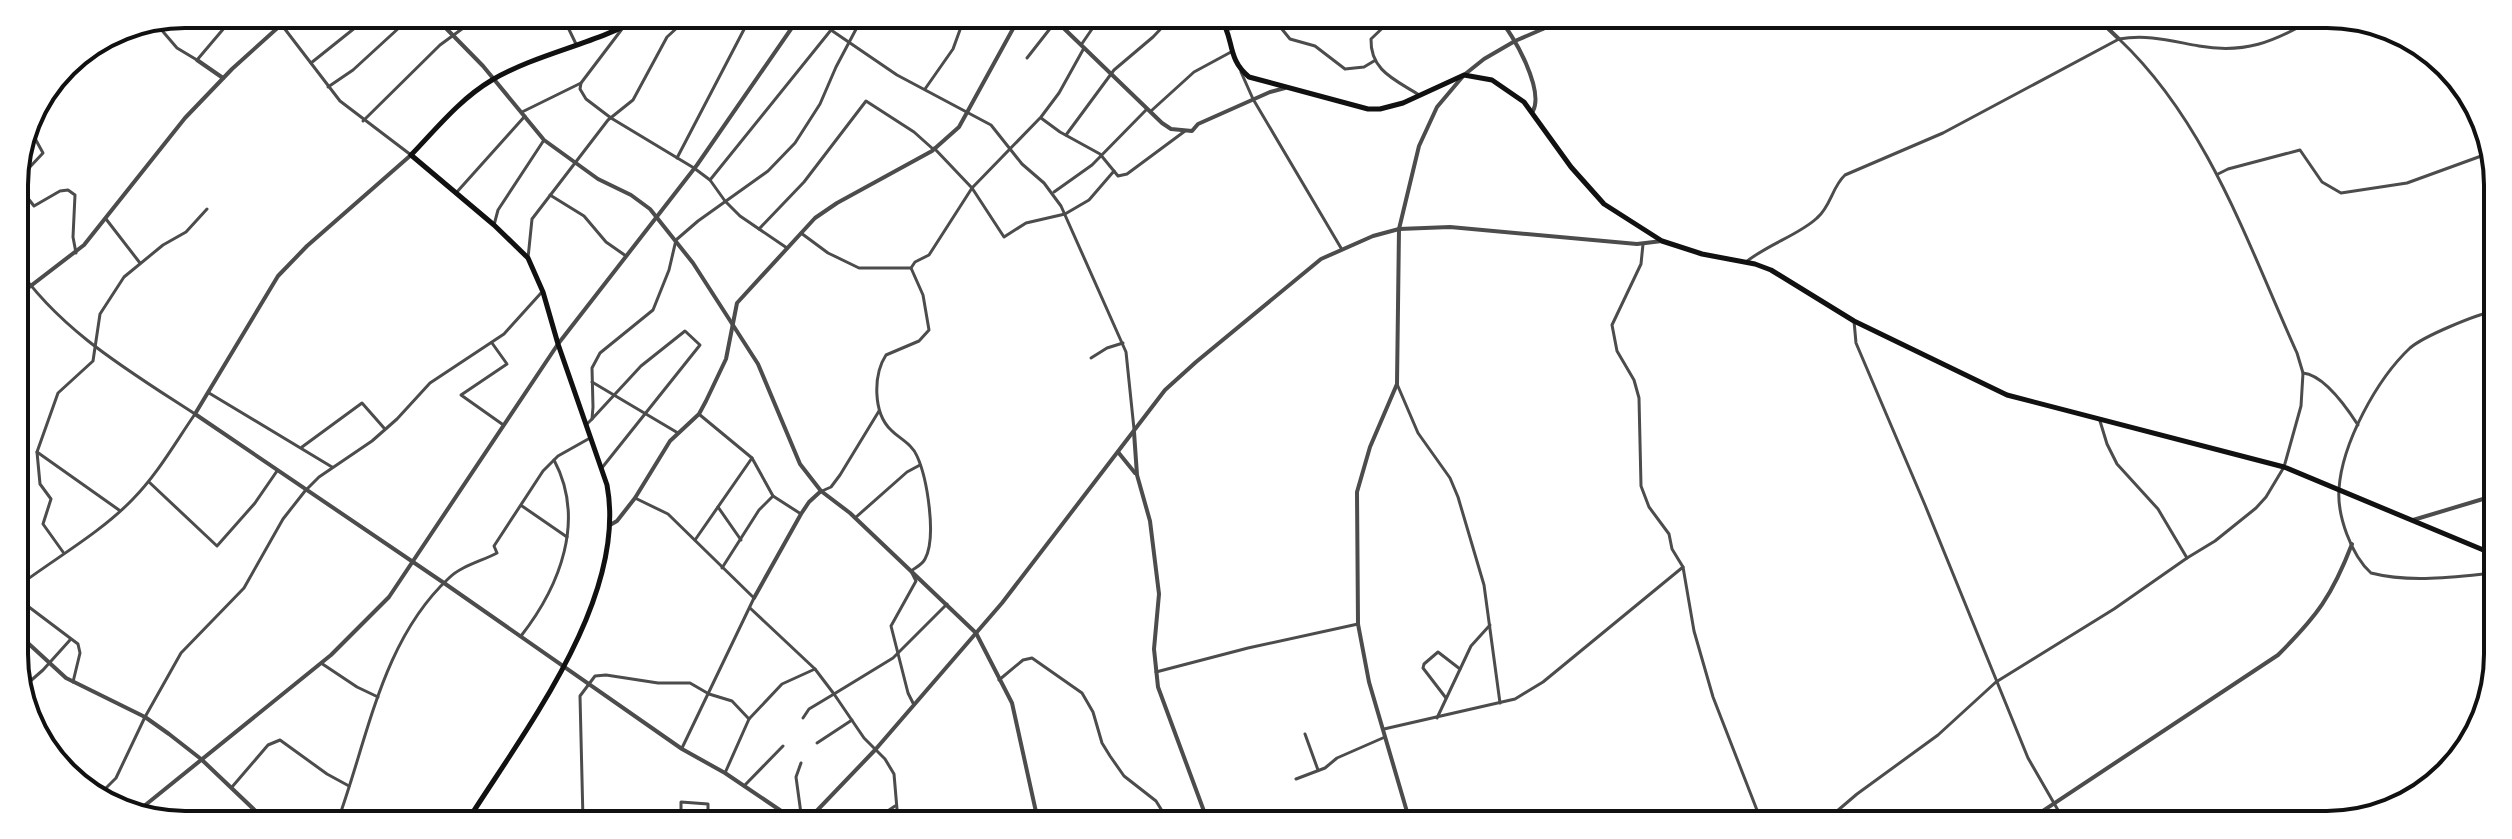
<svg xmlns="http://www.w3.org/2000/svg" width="2512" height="839" viewBox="0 0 2512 839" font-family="'Space Grotesk',sans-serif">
<rect width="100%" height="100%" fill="#fff"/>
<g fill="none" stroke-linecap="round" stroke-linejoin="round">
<!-- minor -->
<g stroke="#4c4c4c" stroke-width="3">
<polyline points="562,15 576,44"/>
<polyline points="815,16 831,30 897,75 991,125 1022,164 1044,183 1061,206 1126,352 1134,429"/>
<polyline points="1272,17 1290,39 1315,46 1345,69 1364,67 1374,61"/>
<path d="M1394 17 1371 39C1370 71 1396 80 1419 95"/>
<polyline points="153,20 177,48 197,60 236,14"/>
<polyline points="281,24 340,101 411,155"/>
<polyline points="622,29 581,83 580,89 586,99 611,118 694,168 710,180 725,201 740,216 787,248"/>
<polyline points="1229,29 1244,27 1259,17"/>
<polyline points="1543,29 1548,18"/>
<path d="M2119 39C2208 123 2248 245 2297 353L2303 373C2324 375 2347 408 2358 425"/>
<polyline points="1081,45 1101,16"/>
<polyline points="1027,58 1056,21"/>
<polyline points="311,63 371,15"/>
<polyline points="1241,72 1253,99 1341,248"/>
<polyline points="328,87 353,70 413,15"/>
<polyline points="925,89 953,49 965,16"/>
<polyline points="1151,111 1194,72 1231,52"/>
<polyline points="522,112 581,83"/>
<polyline points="1041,118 1060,132 1100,154 1118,176 1127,174 1185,131"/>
<polyline points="363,121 440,45 481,15"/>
<polyline points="1066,135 1114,70 1153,37 1172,17"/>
<polyline points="934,148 972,188 1004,237 1026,223 1065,214 1089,200 1114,171"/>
<polyline points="677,158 751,16"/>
<polyline points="2218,174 2228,169 2300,150 2322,182 2341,193 2407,183 2495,151"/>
<polyline points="710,180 831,30"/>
<polyline points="16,183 34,206 60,191 68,190 75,195 73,237 76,253"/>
<polyline points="14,184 43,153 26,122"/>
<polyline points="1054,192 1092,165 1146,110"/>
<polyline points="456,193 525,116"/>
<polyline points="550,195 584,216 606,242 626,256"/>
<polyline points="106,219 140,263"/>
<polyline points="494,225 498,210 544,140"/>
<polyline points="759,229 804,182 866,101 914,132 933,149"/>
<polyline points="801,233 828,253 859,268 911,268 915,262 929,255 972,188 1041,117 1059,93 1084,48"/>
<polyline points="1643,244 1641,264 1612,325 1617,351 1634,380 1639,398 1641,486 1649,507 1669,534 1672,549 1683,567 1694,631 1713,697 1762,823"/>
<polyline points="528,258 532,219 608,120 633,100 667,37 691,15"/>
<path d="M1746 262C1768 244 1799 235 1817 218 1831 206 1832 187 1845 175L1943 133 2119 39C2148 34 2171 41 2199 46 2245 54 2273 42 2312 20"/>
<path d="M15 264C59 330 129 371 195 414 175 443 157 475 132 500 100 533 54 559 17 587"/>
<path d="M911 268 923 295 929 330 919 341 886 355C873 375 873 413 891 430 900 439 912 444 917 456 927 478 937 537 925 559 922 565 916 567 911 571L916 581 891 626 908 693 913 703"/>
<polyline points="1854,321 1856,343 1925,505 2028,758 2066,824"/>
<polyline points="492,343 507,364 461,395 502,424"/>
<polyline points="1091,358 1107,348 1123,343"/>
<polyline points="592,382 678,433"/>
<polyline points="1397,384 1418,433 1450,478 1458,497 1484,585 1500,703"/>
<polyline points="209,393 332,467"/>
<polyline points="700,415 752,458 773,496 801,514"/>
<polyline points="592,419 641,366 685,331 700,345 601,469"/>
<polyline points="2100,421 2107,444 2117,464 2158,509 2187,558"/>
<polyline points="587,424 592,419 593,407 592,368 600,353 653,310 669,270 676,240 698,221 768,171 795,143 820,104 836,67 863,16"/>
<polyline points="302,447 362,403 384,428"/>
<polyline points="37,452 119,510"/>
<polyline points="149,482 217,546 255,503 277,471"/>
<polyline points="822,491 831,487 840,475 879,411"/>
<polyline points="635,498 668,514 754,598 682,748"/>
<polyline points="522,506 567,537"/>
<polyline points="718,507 741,540"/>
<polyline points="855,518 907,472 920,465"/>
<polyline points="695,540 752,458"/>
<polyline points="63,552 43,524 51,499 40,484 37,452 58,393 93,361 100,314 124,277 163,245 186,232 207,209"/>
<polyline points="722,568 759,510 773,496"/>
<path d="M2493 573C2453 577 2410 583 2371 573 2351 555 2337 515 2339 489 2342 443 2377 379 2410 348 2424 336 2475 315 2494 311"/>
<polyline points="17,598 78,644 80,653 73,682"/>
<polyline points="750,608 815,669 834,694 809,709 803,718"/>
<path d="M521 636C560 586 586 520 554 460"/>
<polyline points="321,663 357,687 378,697"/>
<polyline points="1156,672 1248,648 1358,624"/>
<polyline points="999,680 1023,660 1032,658 1082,693 1093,712 1102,743 1110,756 1124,776 1156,801 1169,822"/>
<polyline points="19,691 43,670 70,640"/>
<polyline points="1446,698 1423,668 1424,664 1438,652 1460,669"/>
<polyline points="1437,718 1471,646 1490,625"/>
<polyline points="1384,729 1515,699 1543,682 1683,567"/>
<polyline points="1305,734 1318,770"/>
<polyline points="817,743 852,720"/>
<polyline points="801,763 796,777 802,821"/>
<polyline points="725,773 749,719 782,684 815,669"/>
<polyline points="1296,779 1325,768 1337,758 1385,737"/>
<polyline points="744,786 783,746"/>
<polyline points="232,787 268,745 280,740 327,774 349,786"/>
<polyline points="100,794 116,778 145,717 181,653 244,588 283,519 305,491 319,477 372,441 397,419 430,383 504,334 541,293"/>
<polyline points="263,815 274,819"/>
<path d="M338 820C368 738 382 640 449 578 461 566 482 561 497 553L494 546 543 471 558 456 590 438"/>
<polyline points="583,820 580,696 595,676 606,675 658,683 690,683 709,694 732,701 749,719"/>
<polyline points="681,820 681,802 708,804 708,821"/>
<polyline points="873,821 895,806"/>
<polyline points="898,821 894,774 885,759 864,738 834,694 893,658 947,604"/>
<polyline points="1823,823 1857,794 1938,735 1996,682 2114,609 2187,558 2215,541 2256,508 2266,497 2284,467 2301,406 2303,373"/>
</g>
<!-- tertiary -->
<g stroke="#4c4c4c" stroke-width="4">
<polyline points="433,15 483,66 544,140 598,179 631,195 650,209 693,263 758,364 800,464 821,491 850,513 976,633 1012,703 1038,821"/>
<polyline points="1051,16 1162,123 1171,129 1192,131 1198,124 1270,92 1285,88"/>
<path d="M1498 18C1514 34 1544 90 1533 111"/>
<polyline points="2098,19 2119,39"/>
<polyline points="197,60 223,78"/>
<polyline points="411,155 307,246 278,276 195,414 444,583 682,749 725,773 796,821"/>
<polyline points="15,298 84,245 185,118 232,69 293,14"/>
<polyline points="1134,432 1137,475 1150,521 1159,594 1154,649 1158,687 1208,822"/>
<polyline points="1118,452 1135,473"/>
<polyline points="2413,520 2493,496"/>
<polyline points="610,525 617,521 635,498 670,441 699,414 706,401 726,359 737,303 815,218 837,203 932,151 959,127 1020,16"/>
<polyline points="754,598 801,514 809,502 821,491"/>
<polyline points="17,633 66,678 145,717 169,734 201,759 264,819"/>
<polyline points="133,815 331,655 389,597 558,344 697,165 800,16"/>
<polyline points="807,821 875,750 1002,603 1165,390 1196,362 1321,259 1373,236 1399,229 1450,227 1637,244 1662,241"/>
<polyline points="1410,822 1369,682 1358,624 1357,492 1370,447 1397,384 1399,229 1419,146 1437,107 1464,75 1484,59 1515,41 1568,18"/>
<path d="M2023 824 2278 655C2317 616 2332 596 2352 544"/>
</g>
<!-- primary -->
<g stroke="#111" stroke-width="5">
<path d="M1220 17C1235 39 1226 58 1249 77L1368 109H1380L1403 103 1464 75 1492 80 1524 102 1571 167 1604 204 1662 241 1702 254 1755 264 1771 270 1854 321 2007 395 2284 467 2493 554"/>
<path d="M468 820C525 730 628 597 607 485L558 344 543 292 528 258 494 225 411 155C437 128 460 99 492 80 540 52 598 44 645 15"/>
</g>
</g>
<!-- crop -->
<path d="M0 0H2512V839H0ZM185 28H2327A157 157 0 0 1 2484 185V654A157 157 0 0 1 2327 811H185A157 157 0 0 1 28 654V185A157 157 0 0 1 185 28Z" fill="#fff" fill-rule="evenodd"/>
<path fill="none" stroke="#111" stroke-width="4" d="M185 28H2327A157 157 0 0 1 2484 185V654A157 157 0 0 1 2327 811H185A157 157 0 0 1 28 654V185A157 157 0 0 1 185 28Z"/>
</svg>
